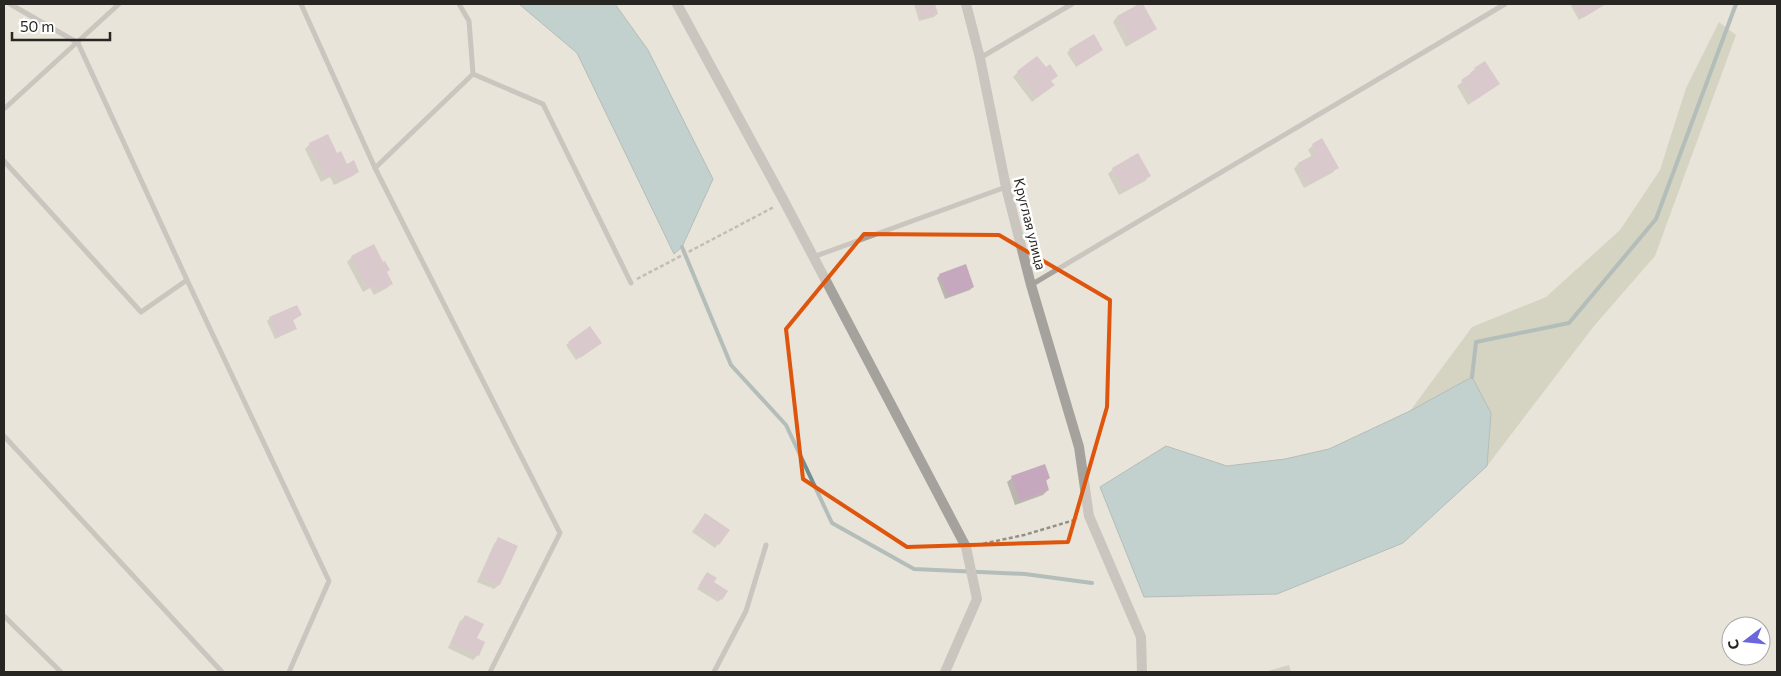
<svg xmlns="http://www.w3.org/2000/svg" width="1781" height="676" viewBox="0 0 1781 676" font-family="Commissioner,sans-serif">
<rect width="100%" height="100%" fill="#e9e4d9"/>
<!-- green -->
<polygon fill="#bdc1a8" points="1719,22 1736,35 1655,256 1594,326 1487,466 1491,413 1410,411 1472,327 1546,297 1620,230 1660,170 1686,88"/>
<!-- water -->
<g fill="#92bbc2" stroke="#728e92">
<polygon points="519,4 615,4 648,50 713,179 682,247 674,254 577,53"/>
<polygon points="1472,377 1491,413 1487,466 1403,543 1277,594 1144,597 1100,487 1166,446 1227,466 1285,459 1329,449 1410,411"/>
</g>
<!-- shadow -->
<g fill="#0003">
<polygon points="914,4 934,4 937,14 934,17 919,21"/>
<polygon points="1141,4 1155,29 1150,33 1126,47 1113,22 1117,17"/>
<polygon points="1573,4 1592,4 1595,9 1579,20 1571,6"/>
<polygon points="1070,50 1099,52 1076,67 1067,53"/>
<polygon points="1475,69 1498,84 1468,105 1457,86 1471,75 1470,73"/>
<polygon points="1018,72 1050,82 1053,85 1032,102 1013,77"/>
<polygon points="327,136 336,155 346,166 358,172 353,176 334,185 330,177 321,182 305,149 310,144"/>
<polygon points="1313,145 1337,168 1332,173 1304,188 1294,169 1298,164 1312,157 1308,150"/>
<polygon points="1113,169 1149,176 1145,181 1119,195 1108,174"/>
<polygon points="352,257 383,264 391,284 387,288 374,295 370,288 363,292 347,262"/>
<polygon points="940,275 973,287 970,290 945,299 937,278"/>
<polygon points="300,315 292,321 295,328 292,331 275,339 267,321 270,318"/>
<polygon points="569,343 597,346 576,360 566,345"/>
<polygon points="1012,478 1049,478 1045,482 1048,490 1043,495 1015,505 1007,482"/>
<polygon points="702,518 728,530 715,548 692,532"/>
<polygon points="499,539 516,547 499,585 494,589 477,582 494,544"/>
<polygon points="705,577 713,582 721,599 718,602 697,589"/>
<polygon points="465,617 478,655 473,660 448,648 460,621"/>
<polygon points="1289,665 1291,672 1268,672 1268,671"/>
</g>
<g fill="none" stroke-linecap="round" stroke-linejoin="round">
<!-- stream -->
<g stroke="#728e92" stroke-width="4">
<polyline points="682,247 731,365 786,425 832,523 914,569 1025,574 1092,583"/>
<polyline points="1472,377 1476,342 1569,323 1656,219 1736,4"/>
</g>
</g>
<!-- building -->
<g fill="#c5a8be">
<polygon points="918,4 935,4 938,14 921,19"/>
<polygon points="1139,4 1143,4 1157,29 1131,43 1117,16"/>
<polygon points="1574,4 1606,4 1583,18"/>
<polygon points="1094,34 1103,50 1079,65 1069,49"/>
<polygon points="1037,56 1046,67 1050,64 1058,76 1051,81 1055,85 1037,98 1017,71"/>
<polygon points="1485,61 1500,84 1474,101 1461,80 1476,70 1474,68"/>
<polygon points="328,134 337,153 341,151 347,164 354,160 359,172 339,181 336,173 326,178 309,143"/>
<polygon points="1322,138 1339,168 1309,184 1298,163 1317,153 1312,144"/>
<polygon points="1138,153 1151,176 1124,191 1112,168"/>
<polygon points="374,244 383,262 385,261 390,270 387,272 393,284 379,291 375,285 368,288 351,256"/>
<polygon points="966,264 974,287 948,297 939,274"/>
<polygon points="297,305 302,315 293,320 297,329 278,337 269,317"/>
<polygon points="590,326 602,343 580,358 568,342"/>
<polygon points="1045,464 1050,478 1046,480 1049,490 1020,501 1011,476"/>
<polygon points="705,513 730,530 719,545 695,529"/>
<polygon points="498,537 518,546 500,585 481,577"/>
<polygon points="707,572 717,578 714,582 728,591 722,600 699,585"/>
<polygon points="465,615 484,624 477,638 485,642 479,656 451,643"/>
</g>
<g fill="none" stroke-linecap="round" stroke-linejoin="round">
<!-- path -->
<g stroke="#939088" stroke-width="2.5" stroke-dasharray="4 2.5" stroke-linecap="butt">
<polyline points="637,279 774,207"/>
<polyline points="977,545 1024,535 1078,519"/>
</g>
<!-- service -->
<g stroke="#a5a19d" stroke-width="5">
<polyline points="10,4 78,43 187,280 329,581 289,672"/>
<polyline points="301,4 375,168 560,533 490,672"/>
<polyline points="459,4 469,21 473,74"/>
<polyline points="980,58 1072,4"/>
<polyline points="4,109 119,4"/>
<polyline points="4,161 141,312 187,280"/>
<polyline points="375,168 473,74 543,104 631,283"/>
<polyline points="813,257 1006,187"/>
<polyline points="1031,285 1505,4"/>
<polyline points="4,436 222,672"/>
<polyline points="4,616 61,672"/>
<polyline points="714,672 746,611 766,545"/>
</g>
<!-- minor -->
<g stroke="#a5a19d" stroke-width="10">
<polyline points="677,4 784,201 966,547 977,599 945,672"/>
<polyline points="966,4 980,58 1006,187 1031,285 1079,447 1089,516 1141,637 1142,672"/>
</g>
</g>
<!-- marked area -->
<path d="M0 0H1781V676H0ZM864 234 999 235 1110 300 1107 407 1068 542 907 547 803 479 786 329Z" fill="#e9e4d9" fill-opacity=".55" fill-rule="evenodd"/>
<path fill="none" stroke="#de560d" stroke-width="4" stroke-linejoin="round" d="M864 234 999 235 1110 300 1107 407 1068 542 907 547 803 479 786 329Z"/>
<g text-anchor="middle" stroke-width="5" stroke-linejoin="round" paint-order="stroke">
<!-- street labels -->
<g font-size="14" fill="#282622" stroke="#fff">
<text transform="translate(1030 224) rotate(76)" y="5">Круглая улица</text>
</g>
</g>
<!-- border -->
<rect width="1781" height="676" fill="none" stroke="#282622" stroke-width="10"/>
<!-- north arrow -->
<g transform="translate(1746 641) rotate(254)"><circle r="24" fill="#ffffff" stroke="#a9a8a7"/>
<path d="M0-4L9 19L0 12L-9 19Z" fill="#6b65de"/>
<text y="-8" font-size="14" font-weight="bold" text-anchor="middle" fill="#282622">С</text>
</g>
<!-- scale -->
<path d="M12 32v8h98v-8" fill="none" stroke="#282622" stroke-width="2.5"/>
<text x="20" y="32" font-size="15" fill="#282622" stroke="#ffffff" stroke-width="4" paint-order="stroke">50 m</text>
</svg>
